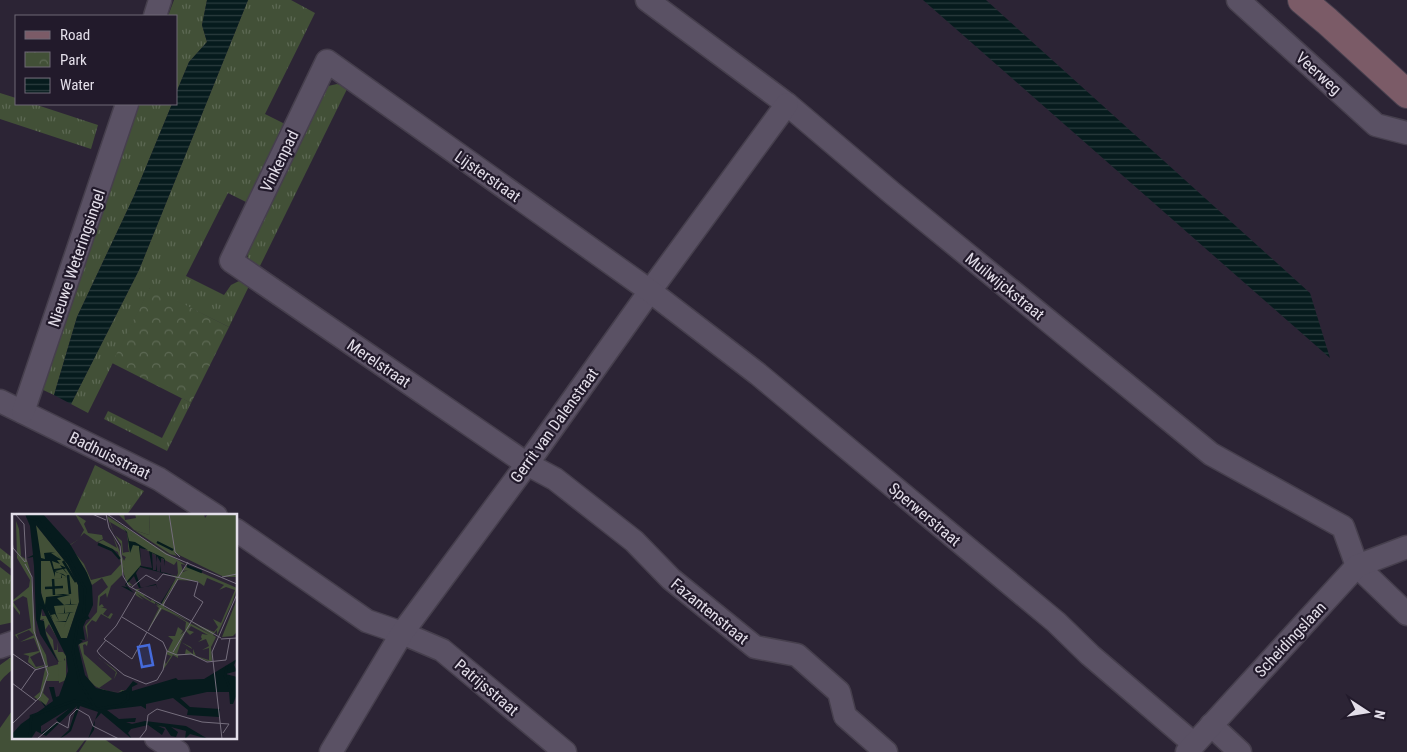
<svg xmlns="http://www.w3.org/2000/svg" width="1407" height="752" viewBox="0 0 1407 752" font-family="'Roboto Condensed',sans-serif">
<defs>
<pattern id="grass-tufts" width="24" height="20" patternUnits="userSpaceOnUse" patternTransform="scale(1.25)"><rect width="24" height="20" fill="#425037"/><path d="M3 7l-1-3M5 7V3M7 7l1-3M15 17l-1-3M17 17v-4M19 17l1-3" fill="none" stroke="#5d6954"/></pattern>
<pattern id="park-crowns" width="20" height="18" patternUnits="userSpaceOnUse" patternTransform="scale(1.25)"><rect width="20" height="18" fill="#425037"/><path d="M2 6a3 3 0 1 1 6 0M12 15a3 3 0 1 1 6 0" fill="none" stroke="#5d6954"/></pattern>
<pattern id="water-rules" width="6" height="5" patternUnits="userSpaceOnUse" patternTransform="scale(1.25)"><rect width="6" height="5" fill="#061b1d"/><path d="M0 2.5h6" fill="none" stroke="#2a3c3e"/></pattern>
</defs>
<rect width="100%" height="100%" fill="#2c2435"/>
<!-- grass -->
<g fill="url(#grass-tufts)">
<polygon points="174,0 207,0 202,25 207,42 189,62 176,93 176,16 168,16"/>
<polygon points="248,0 291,0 315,13 265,114 287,125 250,204 228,193 186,276 224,295 231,285 239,281 250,284 229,327 150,288 88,413 71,404 139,270"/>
<path d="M337 84 348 87 259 268C249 262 247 260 247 249L321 91 328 86Z"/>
<polygon points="0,93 16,98 16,104 34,104 98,125 91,149 0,119"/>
<polygon points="138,104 172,104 134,196 77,317 54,395 41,389"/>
<polygon points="182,398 191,403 167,451 104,419 108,411 162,438"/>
<polygon points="95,465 144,491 126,516 73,516"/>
<polygon points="0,548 14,559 14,571 0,560"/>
<polygon points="0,567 14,578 14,622 0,625"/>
<path d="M14 655V668C9 673 4 676 0 682V665Z"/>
</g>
<!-- park -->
<polygon fill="url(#park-crowns)" points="150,287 229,327 191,403 112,363"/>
<!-- pitch -->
<g fill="#425037">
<polygon points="14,708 14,738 82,738 85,740 76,752 0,752 0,728"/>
<polygon points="88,738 103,738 123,752 79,752"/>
</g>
<!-- water -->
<g fill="url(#water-rules)">
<polygon points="207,0 248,0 139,270 71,404 54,395 77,317 134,196 172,104 176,104 176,93 189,62 207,42 202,25"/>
<polygon points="923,0 986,0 1310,293 1330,358"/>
</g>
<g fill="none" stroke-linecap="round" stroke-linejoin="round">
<!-- street casing -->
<g stroke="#463f4d" stroke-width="25">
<g id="street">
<polyline points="647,0 787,104 892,193 1211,454 1343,527 1357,566 1407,614"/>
<polyline points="1238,0 1376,125 1407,133"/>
<polyline points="155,16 160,0"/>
<polyline points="0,401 159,479 216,516"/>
<polyline points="23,412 127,104"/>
<polyline points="236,530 367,621 402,633 442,650 565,752"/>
<polyline points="0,647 14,642"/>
<polyline points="1211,725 1240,752"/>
<polyline points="156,738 178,752"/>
<polyline points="331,752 402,633 527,464 650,291 787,104"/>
<polyline points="886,752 845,716 839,692 797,655 755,647 671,579 634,541 555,479 527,464 231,261 327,61 650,291 758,374 1056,622 1090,655 1194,744"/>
<polyline points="1187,752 1357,566 1407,547"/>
</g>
</g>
<!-- secondary casing -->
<g stroke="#463f4d" stroke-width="30">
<polyline id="secondary" points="1302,0 1327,21 1407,94"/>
</g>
<!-- street -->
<use href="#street" stroke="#5a5164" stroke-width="22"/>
<!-- secondary -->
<use href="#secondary" stroke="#7b5b67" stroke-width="28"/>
</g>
<g text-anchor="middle" stroke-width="4.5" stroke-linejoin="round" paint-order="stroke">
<!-- street labels -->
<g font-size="16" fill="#e3dee9" stroke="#221a2b">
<text transform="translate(1319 73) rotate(42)" y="6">Veerweg</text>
<text transform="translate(279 161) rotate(-64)" y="6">Vinkenpad</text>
<text transform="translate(488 176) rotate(35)" y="6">Lijsterstraat</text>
<text transform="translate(76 258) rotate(-71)" y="6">Nieuwe Weteringsingel</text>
<text transform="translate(1005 286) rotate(39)" y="6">Muilwijckstraat</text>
<text transform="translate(379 363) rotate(34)" y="6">Merelstraat</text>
<text transform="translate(554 425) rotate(-54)" y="6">Gerrit van Dalenstraat</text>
<text transform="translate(110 455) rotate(26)" y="6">Badhuisstraat</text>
<text transform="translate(925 514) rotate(40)" y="6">Sperwerstraat</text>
<text transform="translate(710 611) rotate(39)" y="6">Fazantenstraat</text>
<text transform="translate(1290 639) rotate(-47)" y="6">Scheidingslaan</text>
<text transform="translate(487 687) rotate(40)" y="6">Patrijsstraat</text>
</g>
</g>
<!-- overview -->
<g transform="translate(12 514)">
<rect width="225" height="225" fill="#2c2435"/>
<path d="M63 0 74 7 72 10 76 19 90 21 91 25 85 28 72 19 68 23 72 16ZM138 0H192L193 4 196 0H225V63H212L163 39 165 42 158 40 122 16 137 21ZM95 2 174 51 169 50 171 58 176 56 171 57 174 52 225 74 220 89 205 121V116L201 121 204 123 199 133 200 147H195L178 140 166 141V144L161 141 151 156 152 146 154 150 159 142 154 140 161 126 156 122H163L166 113 171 117 168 121 173 117 167 129 174 117 169 128 179 133 180 135 169 128 165 140H173L174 135 181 140V135L184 142 197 146V134L190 136 197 132 194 125 186 128 190 125 189 123 190 120 196 121 179 112 176 116 182 118 178 121 173 116 174 108 157 98 200 121 179 108 202 118 206 113 201 105 209 109 223 76 214 73 207 76 212 71 195 64 192 72 185 67 166 66 153 85 152 93 177 107 150 95 136 116 147 94 144 91 147 92 143 88V90L139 88 124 79 132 86 125 82 123 80 124 75H128L125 77 132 81 134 79 132 82 139 87 142 82 140 86 149 91 164 64 159 61 165 62 166 59 165 47 162 51 127 32 129 51 115 66 121 72 115 70 111 53 110 61 99 72 95 84 94 79 88 83 87 92 90 90 92 93H89L95 95 91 100 96 103 99 99 101 100 98 105 89 100 84 108 80 106 75 112 76 126 73 112 85 98 86 82 96 73 90 64 80 71 73 55 56 32 67 25 57 32 72 50 79 66 99 61 109 50 106 38 86 28 91 26 105 34 101 22 112 47 114 43 110 41 109 30 103 21 110 27 111 39 117 38 116 28 121 23 117 20 120 23 116 27 115 18 98 8 102 20ZM4 7 7 15 9 42 15 46 19 60 24 122 34 141 36 153 47 150V167H34L31 179 37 185 34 191 22 183 28 178 34 151 24 155 16 148 17 142 11 140 27 137 22 124 8 128 22 121 17 116 5 121 7 126 3 121 0 122 19 114 15 84 11 82 1 88 8 98V101L0 91V87L17 73 18 66 5 44ZM28 138 33 151 24 153 18 143ZM29 96 30 102H35L45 124 37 110 33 116 41 126 42 136H45V128L46 138H51L54 142V147L52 144V147L47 148 38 129 30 109 32 105 28 106 27 102ZM76 127 75 132 88 145 102 155 104 157 105 159 102 165 104 158 86 143 73 130 71 131 72 140 100 165 87 174 96 177 106 178 110 176 113 177 105 178 93 177 83 172 77 166 67 130Z" fill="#425037" fill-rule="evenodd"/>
<path d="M106 0H112L113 6 124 4 123 0H138L137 21 122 16Z" fill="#425037"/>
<path d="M23 10 56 51 66 71 67 88 55 124H49L30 86ZM115 18 137 34 127 32 129 52 115 69 111 57 114 43 110 39 117 38ZM225 85V118L221 122 210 123ZM54 146V166L47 169 46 148Z" fill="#425037"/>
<path d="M13 0H31L58 30 75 59 80 72 81 91 71 113 73 126 67 125 71 127 66 131 73 161 84 174 106 179 114 176 121 167 126 170 120 173V177L164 164 166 166 192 165 225 145 222 151 225 157 214 160 225 163V180L221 190H218L217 178H195L168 184 178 193 208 195 207 203 175 201 176 196 161 184 134 190V195L129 192 95 196 107 205 124 204 123 208H114L120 210 133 207 174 212 196 225 178 220 173 225 174 217 159 213 166 218 164 223 159 222 153 213 146 212 153 215 150 221 136 211 119 215 116 219 120 225 89 199 83 206 82 216 76 225 86 198 68 192 59 217 54 221 47 225 57 216 65 192 34 222 24 217 19 225H0V220L9 210 33 193 28 186 34 192 41 187 37 173H42L44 183 47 182 56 157 54 142 30 94 28 106 32 107 34 121 46 148 28 120 24 105 22 52 21 43 15 44 21 41 18 12ZM24 11 56 51 66 71 67 88 55 124H49L34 93 41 106 39 101 43 100 47 107 44 100 57 99 54 107 43 108H54L51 115 58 99 62 98 53 99 52 92V99L44 100 42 92 66 90H59L58 84V90L52 91 45 84 58 81 51 80 50 64 61 62 55 63 43 57 51 55 56 61 52 55 55 54 48 51 50 54 42 55 40 47 48 50 45 46H49L44 39 48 45 39 39 43 38 32 39 33 45 29 44ZM29 47H38L43 63V58L51 60 55 63 50 64V60L49 64 35 65 50 64 51 80 43 81H52L34 83 33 91 29 79ZM58 194 44 205 46 208 29 219V212ZM111 14 115 18 117 27 123 28 136 36 128 34 129 52 140 54 137 37 152 44 153 46V52L152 45 149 44V49L145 42V49L144 41 140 39 141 56H144L145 49V57L148 58V50L149 58 154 59 153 52 154 59 166 63 128 53 124 59 129 74 140 71 144 70 146 76 140 86 148 90 164 64 149 90 148 91 140 86 146 76 144 71 127 74 122 62 114 71 122 79 109 72 95 93 109 72 115 73 113 71 116 66 129 51 127 32 121 31 118 39 115 19Z" fill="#061b1d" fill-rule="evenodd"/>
<path fill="none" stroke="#061b1d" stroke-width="2.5" d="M16 0V3L26 6 56 43 73 75 72 98 76 104 66 108 61 138 68 169 84 195M145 28 161 36M86 30 100 36 108 45M51 47 64 68M175 52 190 58M56 61 58 80M41 65 42 81M33 74 51 73M26 107 28 92 36 97M215 152 213 162 222 185M18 223 19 202 62 187 72 188 84 195 109 191 116 185V179L110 178"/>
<path fill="none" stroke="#756e7d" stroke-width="1" d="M3 0 12 10 14 48M80 0 94 6M94 0 97 14 108 32 111 62 117 72 209 124M95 0 154 40 225 70M157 0 163 38 168 43M0 27 1 34 13 48M210 63 225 60M166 64 176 48M120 73 134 61 145 67 151 60 186 68 182 82 191 88 161 138M151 91 166 65M110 103 151 128 155 137M136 117 149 94M209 125 225 124M94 126 85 137 88 141 112 161 134 170 145 166 151 156 155 137 165 141 179 140 195 148 214 146 218 124M1 140 24 156M120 145 92 125 104 112 124 78M120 145 135 118M0 169 24 187M9 176 23 156 36 152M0 210 28 183 36 160 22 117 20 63 13 50M25 225 45 208 56 214 58 202 65 195 77 202 81 212 107 225M127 225 134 216 136 201 145 195 190 208 217 210 211 219M210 225 200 138 225 80"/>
<path fill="#456bdb" fill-opacity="0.15" stroke="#456bdb" stroke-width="2.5" d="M137 131 141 151 130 153 126 133Z"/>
<rect width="225" height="225" fill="none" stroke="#e3dee9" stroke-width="2.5"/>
</g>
<!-- legend -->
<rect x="15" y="15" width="162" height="90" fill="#221a2b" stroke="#6f6877"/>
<rect x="25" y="31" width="25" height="8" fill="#7b5b67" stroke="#6f6877"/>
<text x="60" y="40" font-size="15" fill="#e3dee9">Road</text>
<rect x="25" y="52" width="25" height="15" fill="url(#park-crowns)" stroke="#6f6877"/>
<text x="60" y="65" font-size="15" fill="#e3dee9">Park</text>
<rect x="25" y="78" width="25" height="15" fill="url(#water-rules)" stroke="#6f6877"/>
<text x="60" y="90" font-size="15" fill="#e3dee9">Water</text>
<!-- north arrow -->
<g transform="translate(1367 712) rotate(102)" stroke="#221a2b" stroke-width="4" paint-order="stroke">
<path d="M0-4L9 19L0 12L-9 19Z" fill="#e3dee9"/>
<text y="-8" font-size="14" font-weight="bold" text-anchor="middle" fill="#e3dee9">N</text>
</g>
</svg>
